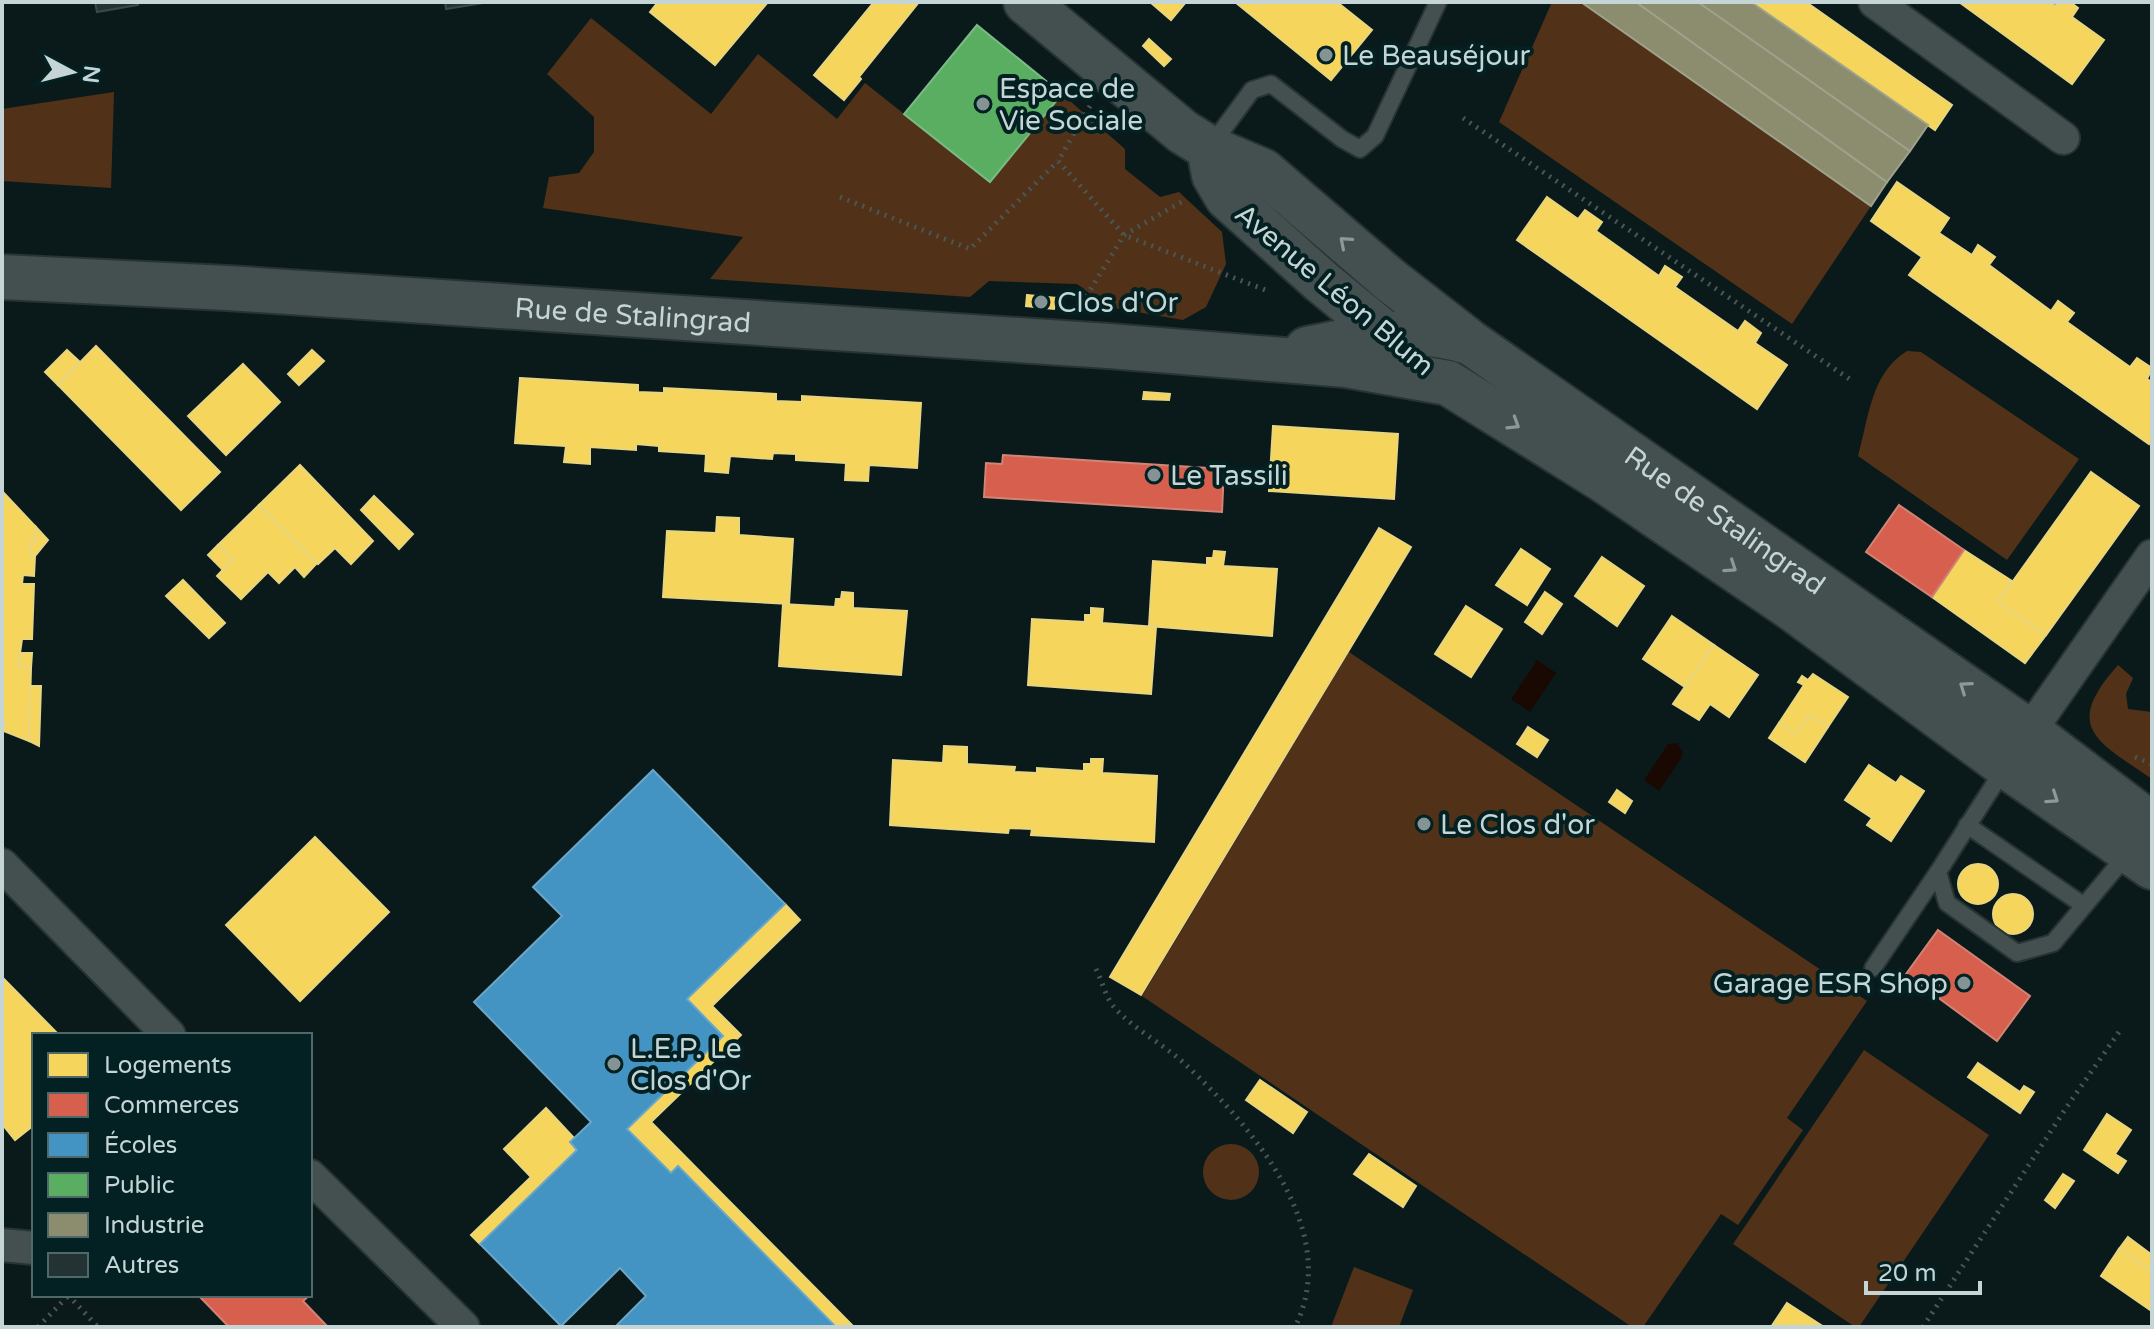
<svg xmlns="http://www.w3.org/2000/svg" width="2154" height="1329" viewBox="0 0 2154 1329" font-family="'Varela Round',sans-serif">
<rect width="100%" height="100%" fill="#0a1a1b"/>
<!-- green -->
<g fill="#513218">
<polygon points="1552,2 1581,2 1871,206 1792,324 1499,122"/>
<polygon points="591,18 711,114 758,54 837,119 865,83 990,182 1062,94 1125,149 1125,169 1160,197 1179,192 1222,232 1226,264 1206,307 1183,320 1108,307 1077,284 989,281 970,297 710,279 743,237 543,208 549,177 579,173 594,152 594,117 547,74"/>
<polygon points="114,92 111,188 2,181 2,109"/>
<path d="M1907 351 1921 352 2079 459 2007 560 1858 456C1869 417 1871 373 1907 351Z"/>
<polygon points="1349,652 1867,1001 1787,1118 1803,1130 1738,1225 1721,1214 1643,1327 1632,1327 1142,996"/>
<path d="M2118 665 2133 678 2126 694 2128 709 2152 712V779C2097 741 2062 728 2118 665Z"/>
<polygon points="1864,1050 1989,1135 1859,1327 1855,1327 1733,1244"/>
<circle cx="1231" cy="1172" r="28"/>
<polygon points="1354,1267 1413,1290 1399,1327 1331,1327"/>
</g>
<!-- water -->
<g fill="#1a0902">
<polygon points="1537,660 1556,673 1530,712 1511,699"/>
<polygon points="1677,743 1683,752 1681,759 1659,791 1644,780 1668,744"/>
</g>
<!-- homes -->
<g fill="#f6d55c" stroke="#e7d580" stroke-width="2">
<polygon points="658,2 768,2 715,65 650,12"/>
<polygon points="874,2 919,2 859,77 861,79 844,100 814,75"/>
<polygon points="1150,2 1186,2 1171,20"/>
<polygon points="1235,2 1337,2 1372,30 1331,80"/>
<polygon points="1751,2 1806,2 1952,105 1935,130"/>
<polygon points="1959,2 2050,2 2055,6 2059,2 2070,2 2078,8 2072,17 2104,40 2072,84"/>
<polygon points="1149,39 1171,59 1164,66 1143,46"/>
<polygon points="1897,182 1949,218 1939,233 1972,255 1978,245 1995,257 1989,265 2051,311 2058,301 2074,313 2067,322 2130,367 2137,358 2152,368 2147,379 2152,382 2152,440 2149,444 1909,275 1922,257 1871,221"/>
<polygon points="1547,197 1578,219 1585,210 1602,222 1596,231 1659,276 1665,266 1682,277 1675,287 1738,331 1745,321 1761,333 1755,343 1787,365 1757,409 1517,240"/>
<polygon points="1027,295 1056,298 1054,309 1026,306"/>
<polygon points="96,346 220,472 181,510 58,385"/>
<polygon points="67,350 80,362 58,385 45,372"/>
<polygon points="312,350 324,361 299,385 288,374"/>
<polygon points="243,364 280,402 226,455 188,416"/>
<polygon points="520,378 638,385 638,392 664,393 664,388 776,394 776,401 802,402 802,396 921,403 917,468 869,465 868,481 845,480 846,463 796,460 796,454 773,453 772,459 730,456 728,473 705,471 706,454 659,451 659,446 636,444 636,450 590,447 590,464 564,462 566,446 515,443"/>
<polygon points="1144,392 1170,394 1169,400 1143,399"/>
<polygon points="1273,426 1398,434 1394,499 1269,491"/>
<polygon points="300,465 373,541 351,564 335,548 318,564 259,505"/>
<polygon points="2091,472 2139,506 2046,635 1998,602"/>
<polygon points="2,491 36,527 35,542 31,542 30,556 35,556 34,576 23,575 22,584 34,584 32,639 22,639 18,667 31,668 29,741 4,731 5,720 2,720"/>
<polygon points="374,496 413,534 399,549 361,510"/>
<polygon points="259,505 317,563 304,577 295,567 279,583 268,572 241,599 217,576 233,559 218,545"/>
<polygon points="717,517 739,518 739,535 793,539 789,604 663,597 667,531 716,533"/>
<polygon points="36,527 48,540 35,556 30,556 31,542 35,542"/>
<polygon points="1379,528 1411,547 1141,995 1110,977"/>
<polygon points="218,545 233,559 223,570 208,555"/>
<polygon points="1521,549 1550,569 1527,605 1496,585"/>
<polygon points="1964,550 2012,581 1998,602 2046,635 2025,663 1932,597"/>
<polygon points="1214,551 1225,552 1223,566 1277,569 1272,636 1149,626 1153,561 1207,565 1207,558 1213,558"/>
<polygon points="1602,557 1644,586 1617,626 1575,596"/>
<polygon points="183,580 225,623 209,638 166,596"/>
<polygon points="842,592 853,593 853,608 907,611 901,675 779,666 783,604 835,607 836,599 841,599"/>
<polygon points="1545,592 1562,604 1542,634 1525,622"/>
<polygon points="1466,606 1502,629 1471,677 1435,654"/>
<polygon points="1091,608 1103,609 1102,623 1156,627 1151,694 1028,685 1032,619 1085,622 1085,615 1091,615"/>
<polygon points="1672,616 1714,645 1685,687 1643,659"/>
<polygon points="1714,645 1758,675 1729,717 1710,704 1699,720 1673,704"/>
<polygon points="21,653 32,653 31,668 18,667"/>
<polygon points="1813,674 1848,697 1828,727 1809,715 1796,734 1779,723 1804,685 1798,682 1802,676 1808,680"/>
<polygon points="30,686 41,686 39,746 29,741"/>
<polygon points="1809,715 1828,727 1805,762 1769,738 1779,723 1796,734"/>
<polygon points="1528,727 1548,740 1537,757 1517,744"/>
<polygon points="944,746 967,747 967,764 1015,767 1014,772 1037,773 1037,768 1084,771 1084,764 1091,764 1091,759 1103,759 1102,773 1157,776 1154,842 1031,835 1032,829 1009,828 1008,833 890,825 893,760 943,763"/>
<polygon points="1869,765 1896,783 1901,776 1924,791 1891,841 1867,825 1872,818 1845,800"/>
<polygon points="1617,790 1632,801 1625,813 1609,802"/>
<polygon points="315,837 389,912 300,1001 226,925"/>
<circle cx="1978" cy="884" r="20"/>
<circle cx="2013" cy="914" r="20"/>
<polygon points="785,904 800,920 712,1006 741,1035 651,1122 854,1327 836,1327 678,1166 671,1173 627,1129 723,1036 687,999"/>
<polygon points="2,977 59,1035 34,1035 34,1125 15,1140 2,1124"/>
<polygon points="1978,1063 2020,1092 2024,1086 2034,1092 2020,1113 1968,1077"/>
<polygon points="1260,1080 1307,1112 1293,1133 1246,1100"/>
<polygon points="546,1108 574,1138 570,1142 577,1150 480,1244 471,1235 531,1177 504,1149"/>
<polygon points="2107,1114 2131,1130 2115,1154 2126,1161 2118,1173 2084,1150"/>
<polygon points="1369,1154 1416,1186 1403,1207 1354,1174"/>
<polygon points="2063,1174 2074,1181 2055,1208 2045,1200"/>
<polygon points="2128,1237 2152,1255 2152,1271 2119,1249"/>
<polygon points="2119,1249 2152,1271 2150,1310 2101,1276"/>
<polygon points="1787,1303 1824,1327 1771,1327"/>
</g>
<!-- shops -->
<g fill="#d6604d" stroke="#d18376" stroke-width="2">
<polygon points="1003,455 1224,469 1222,512 984,497 986,463 1002,464"/>
<polygon points="1899,505 1964,550 1932,597 1866,552"/>
<polygon points="1938,930 2030,996 1997,1041 1906,974"/>
<polygon points="198,1295 310,1295 303,1301 328,1327 229,1327"/>
</g>
<!-- schools -->
<polygon fill="#4393c3" stroke="#6aa7c8" stroke-width="2" points="653,770 785,904 687,999 723,1036 627,1129 671,1173 678,1166 836,1327 619,1327 617,1325 646,1296 620,1268 561,1326 480,1244 577,1150 570,1142 591,1122 474,1002 562,916 533,887"/>
<!-- public -->
<polygon fill="#5aae61" stroke="#7aba84" stroke-width="2" points="977,25 1062,94 990,182 904,114"/>
<!-- industry -->
<g fill="#8c8c6e" stroke="#9da28d" stroke-width="2">
<polygon points="1581,2 1636,2 1887,182 1871,206"/>
<polygon points="1636,2 1698,2 1910,151 1887,182"/>
<polygon points="1698,2 1751,2 1928,125 1910,151"/>
</g>
<!-- building -->
<g fill="#233334" stroke="#3a4849" stroke-width="2">
<polygon points="95,2 137,2 138,5 97,12"/>
<polygon points="445,2 489,2 446,9"/>
</g>
<g fill="none" stroke-linecap="round" stroke-linejoin="round">
<!-- lane casing -->
<g stroke="#283333" stroke-width="20">
<g id="lane">
<polyline points="1210,147 1252,90 1271,84 1342,139 1360,149 1375,136 1438,2"/>
<polyline points="2004,769 1938,872 1947,903 2017,953 2053,943 2129,852"/>
<polyline points="1967,825 2083,905"/>
<polyline points="1873,968 1938,872"/>
</g>
</g>
<!-- street casing -->
<g stroke="#283333" stroke-width="36">
<g id="street">
<polyline points="1875,2 2063,138"/>
<polyline points="2029,732 2152,556"/>
<polyline points="2,865 169,1035"/>
<polyline points="310,1176 463,1327"/>
<polyline points="2,1245 34,1248"/>
</g>
</g>
<!-- secondary casing -->
<g stroke="#283333" stroke-width="48">
<g id="secondary">
<polyline points="1026,2 1183,132 1209,148 1263,171 1390,280 1466,339"/>
<polyline points="1209,148 1214,175 1227,197 1322,282 1400,346"/>
<path id="s1" d="M2 277 227 288 1109 346 1346 365 1448 383 1605 481 1793 609 2006 766 2152 867"/>
<path id="s2" d="M1307 349C1364 338 1414 323 1471 343L2024 728 2152 825"/>
</g>
</g>
<!-- path -->
<g stroke="#4b5656" stroke-width="5" stroke-dasharray="2 6" stroke-linecap="butt">
<polyline points="1090,106 1058,161 1124,235 1268,291"/>
<polyline points="1463,118 1851,380"/>
<polyline points="840,197 970,249 1058,161"/>
<polyline points="1082,303 1124,235 1183,201"/>
<polyline points="2135,757 2152,764"/>
<path d="M1096 969C1102 981 1106 998 1114 1007 1134 1030 1164 1044 1186 1065 1252 1127 1343 1231 1295 1327"/>
<polyline points="68,1295 98,1327"/>
<polyline points="38,1327 68,1296"/>
<polyline points="1923,1327 2066,1108 2121,1029"/>
</g>
<!-- lane -->
<use href="#lane" stroke="#445050" stroke-width="16"/>
<!-- street -->
<use href="#street" stroke="#445050" stroke-width="32"/>
<!-- secondary -->
<use href="#secondary" stroke="#445050" stroke-width="44"/>
</g>
<!-- one-way arrows -->
<defs><path id="oneway-chevron" d="M-2-3.5L2.5 0L-2 3.5" fill="none" stroke-width="1.6" stroke-linecap="round" stroke-linejoin="round" transform="scale(2)"/></defs>
<g stroke="#8b9999">
<use href="#oneway-chevron" transform="translate(1345 242) rotate(-139)"/>
<use href="#oneway-chevron" transform="translate(1514 424) rotate(32)"/>
<use href="#oneway-chevron" transform="translate(1731 567) rotate(34)"/>
<use href="#oneway-chevron" transform="translate(1965 687) rotate(-145)"/>
<use href="#oneway-chevron" transform="translate(2053 798) rotate(34)"/>
</g>
<!-- markers -->
<g fill="#849494" stroke="#032022" stroke-width="3">
<circle cx="1326" cy="55" r="8"/>
<circle cx="983" cy="104" r="8"/>
<circle cx="1041" cy="302" r="8"/>
<circle cx="1154" cy="475" r="8"/>
<circle cx="1424" cy="824" r="8"/>
<circle cx="1964" cy="983" r="8"/>
<circle cx="614" cy="1064" r="8"/>
</g>
<g text-anchor="middle" stroke-width="8" stroke-linejoin="round" paint-order="stroke">
<!-- poi labels -->
<g font-size="28" fill="#c5d5d5" stroke="#032022" text-anchor="start">
<text x="1342" y="65">Le Beauséjour</text>
<text x="999" y="98">Espace de<tspan x="999" dy="32">Vie Sociale</tspan></text>
<text x="1057" y="312">Clos d'Or</text>
<text x="1170" y="485">Le Tassili</text>
<text x="1440" y="834">Le Clos d'or</text>
<text x="1948" y="993" text-anchor="end">Garage ESR Shop</text>
<text x="630" y="1058">L.E.P. Le<tspan x="630" dy="32">Clos d'Or</tspan></text>
</g>
<!-- street labels -->
<g font-size="28" fill="#c5d5d5" stroke="#032022">
<text transform="translate(1335 289) rotate(40)" y="10">Avenue Léon Blum</text>
<text dy="10" stroke="none"><textPath href="#s1" startOffset="632">Rue de Stalingrad</textPath></text>
<text dy="10" stroke="none"><textPath href="#s2" startOffset="476">Rue de Stalingrad</textPath></text>
</g>
</g>
<!-- border -->
<rect width="2154" height="1329" fill="none" stroke="#c5d5d5" stroke-width="8"/>
<!-- legend -->
<rect x="32" y="1033" width="280" height="264" fill="#032022" stroke="#51686a" stroke-width="2"/>
<rect x="48" y="1053" width="40" height="24" fill="#f6d55c" stroke="#51686a" stroke-width="2"/>
<text x="104" y="1073" font-size="24" fill="#c5d5d5">Logements</text>
<rect x="48" y="1093" width="40" height="24" fill="#d6604d" stroke="#51686a" stroke-width="2"/>
<text x="104" y="1113" font-size="24" fill="#c5d5d5">Commerces</text>
<rect x="48" y="1133" width="40" height="24" fill="#4393c3" stroke="#51686a" stroke-width="2"/>
<text x="104" y="1153" font-size="24" fill="#c5d5d5">Écoles</text>
<rect x="48" y="1173" width="40" height="24" fill="#5aae61" stroke="#51686a" stroke-width="2"/>
<text x="104" y="1193" font-size="24" fill="#c5d5d5">Public</text>
<rect x="48" y="1213" width="40" height="24" fill="#8c8c6e" stroke="#51686a" stroke-width="2"/>
<text x="104" y="1233" font-size="24" fill="#c5d5d5">Industrie</text>
<rect x="48" y="1253" width="40" height="24" fill="#233334" stroke="#51686a" stroke-width="2"/>
<text x="104" y="1273" font-size="24" fill="#c5d5d5">Autres</text>
<!-- north arrow -->
<g transform="translate(72 72) rotate(97)" stroke="#032022" stroke-width="6" paint-order="stroke">
<path d="M0-6L14 30L0 20L-14 30Z" fill="#c5d5d5"/>
<text y="-12" font-size="22" font-weight="bold" text-anchor="middle" fill="#c5d5d5">N</text>
</g>
<!-- scale -->
<path d="M1866 1281v12h114v-12" fill="none" stroke="#c5d5d5" stroke-width="4"/>
<text x="1878" y="1281" font-size="24" fill="#c5d5d5" stroke="#032022" stroke-width="6" paint-order="stroke">20 m</text>
</svg>
